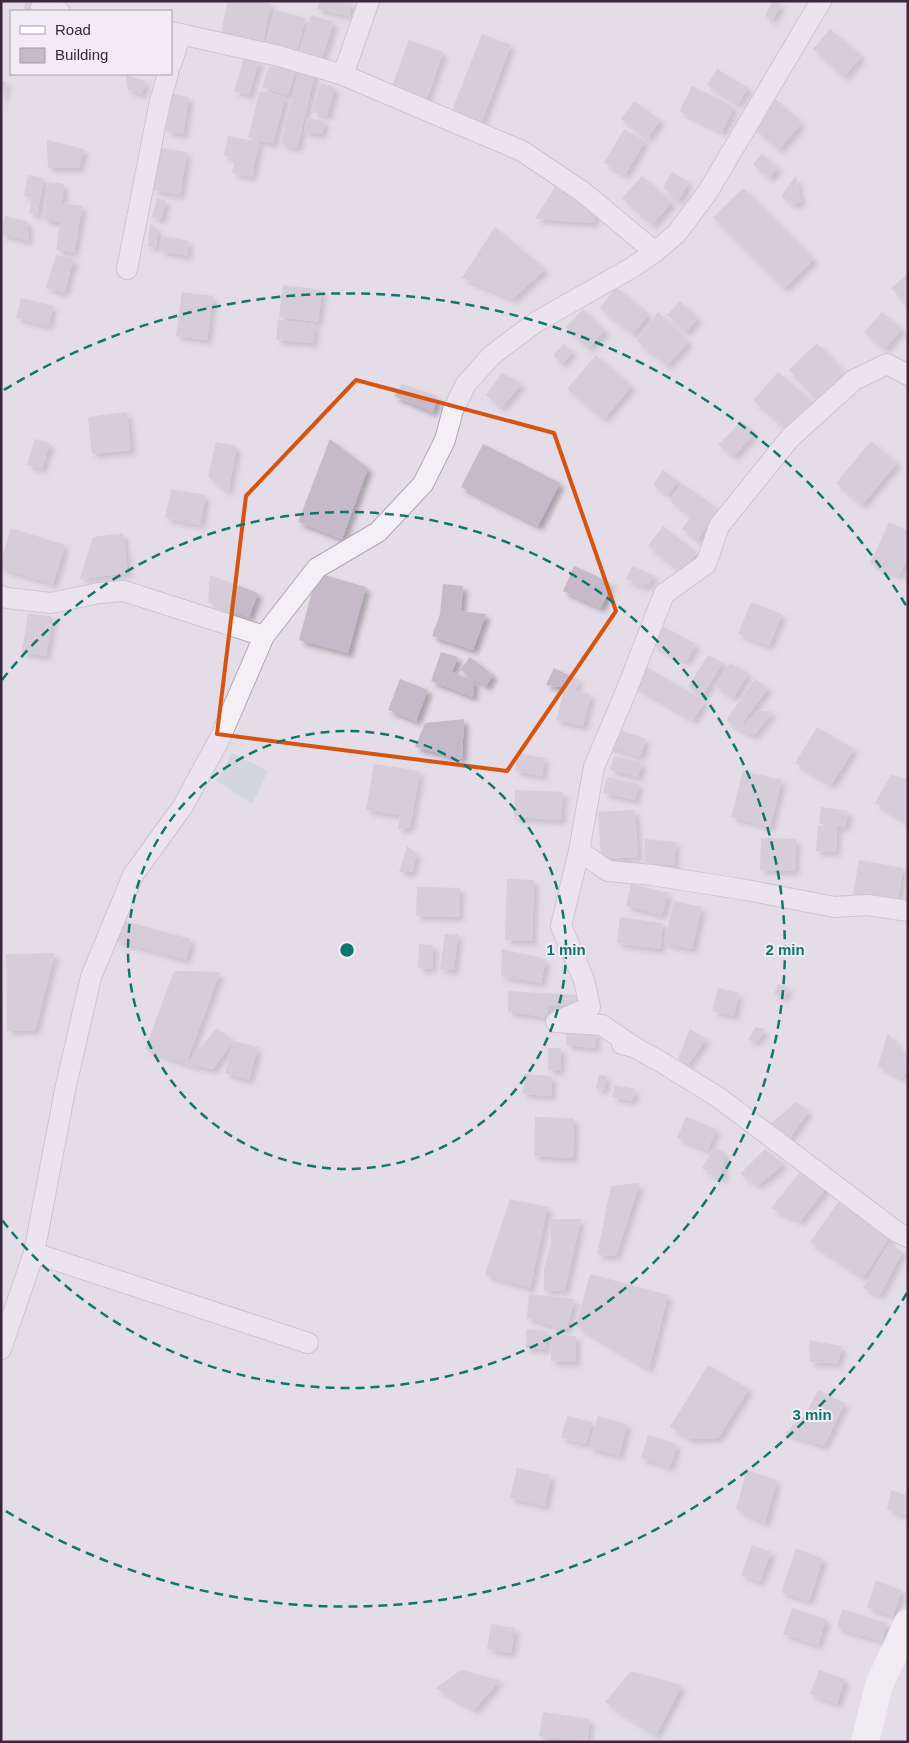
<svg xmlns="http://www.w3.org/2000/svg" width="909" height="1743" viewBox="0 0 909 1743" font-family="Helvetica,sans-serif">
<defs>
<filter id="shadow"><feDropShadow dx="4.5" dy="4.5" stdDeviation="2.5" flood-color="#0004"/></filter>
</defs>
<rect width="100%" height="100%" fill="#e4dce7"/>
<!-- green -->
<polygon fill="#bcd1d0" points="232,753 268,771 252,804 217,781"/>
<!-- building -->
<g fill="#c6b9ca" filter="url(#shadow)">
<polygon points="25,1 39,1 37,11 24,9"/>
<polygon points="228,1 258,1 271,4 262,45 220,36"/>
<polygon points="319,1 352,1 349,16 317,9"/>
<polygon points="772,1 781,4 773,20 765,16"/>
<polygon points="275,10 306,18 296,54 265,46"/>
<polygon points="311,15 334,22 321,61 298,54"/>
<polygon points="830,29 862,56 844,76 813,49"/>
<polygon points="482,34 511,45 481,124 451,113"/>
<polygon points="409,40 443,52 426,101 391,89"/>
<polygon points="244,57 259,61 249,95 234,91"/>
<polygon points="297,66 288,95 262,87 269,67"/>
<polygon points="299,69 315,73 297,148 281,144"/>
<polygon points="717,69 748,88 738,104 707,85"/>
<polygon points="126,75 146,81 142,94 128,90"/>
<polygon points="1,81 7,82 2,100 1,100"/>
<polygon points="321,83 335,87 327,116 313,112"/>
<polygon points="692,86 734,107 722,132 679,111"/>
<polygon points="260,91 285,97 273,144 248,138"/>
<polygon points="172,94 189,97 183,134 166,131"/>
<polygon points="774,98 802,123 779,149 751,125"/>
<polygon points="634,101 660,120 648,138 621,119"/>
<polygon points="306,118 325,121 322,134 304,132"/>
<polygon points="624,129 645,141 625,175 604,163"/>
<polygon points="228,136 259,142 252,177 232,173 235,158 224,156"/>
<polygon points="47,140 84,149 79,168 48,168"/>
<polygon points="161,148 187,152 180,195 153,190"/>
<polygon points="762,154 778,168 769,178 753,164"/>
<polygon points="672,172 689,182 678,202 663,187"/>
<polygon points="28,175 44,178 37,215 29,213 32,198 24,196"/>
<polygon points="642,176 672,202 652,225 622,198"/>
<polygon points="796,176 801,202 792,204 781,196"/>
<polygon points="50,182 64,184 60,222 44,220 48,184"/>
<polygon points="555,187 595,212 594,223 535,219"/>
<polygon points="743,188 814,259 784,288 713,217"/>
<polygon points="157,198 166,201 161,219 152,217"/>
<polygon points="63,203 82,206 74,253 56,250"/>
<polygon points="5,216 27,221 29,241 1,234"/>
<polygon points="150,224 158,229 156,247 148,247"/>
<polygon points="495,227 545,269 513,299 462,278"/>
<polygon points="163,236 189,241 187,256 160,251"/>
<polygon points="56,255 74,259 64,293 46,288"/>
<polygon points="908,274 908,306 891,288"/>
<polygon points="283,285 322,290 318,322 279,317"/>
<polygon points="616,287 649,314 633,334 600,308"/>
<polygon points="182,292 213,296 207,340 176,336"/>
<polygon points="21,298 53,306 48,326 16,318"/>
<polygon points="680,301 698,318 686,332 667,315"/>
<polygon points="583,309 605,331 588,348 566,327"/>
<polygon points="658,312 689,342 667,365 637,341"/>
<polygon points="882,312 902,329 884,349 864,332"/>
<polygon points="278,320 315,324 313,343 276,340"/>
<polygon points="817,343 849,377 820,404 789,370"/>
<polygon points="564,344 573,352 562,364 553,355"/>
<polygon points="596,355 632,386 604,419 567,389"/>
<polygon points="778,372 816,405 791,433 753,400"/>
<polygon points="502,373 522,384 501,408 486,395"/>
<polygon points="402,384 438,396 433,412 394,396"/>
<polygon points="127,412 131,450 92,454 88,417"/>
<polygon points="741,421 754,434 734,456 718,445"/>
<polygon points="35,439 50,443 42,469 27,465"/>
<polygon points="330,439 368,468 342,539 298,522"/>
<polygon points="871,441 897,463 862,505 836,483"/>
<polygon points="216,442 237,446 228,492 208,477"/>
<polygon points="483,444 560,483 538,526 461,487"/>
<polygon points="663,470 678,481 668,495 653,485"/>
<polygon points="682,484 719,509 697,540 682,529 691,516 670,501"/>
<polygon points="171,489 206,495 200,525 165,518"/>
<polygon points="889,522 908,531 908,558 899,576 870,563"/>
<polygon points="663,526 697,553 682,572 648,546"/>
<polygon points="11,528 65,545 53,584 1,568 1,560"/>
<polygon points="123,533 128,573 80,579 93,537"/>
<polygon points="574,566 612,583 601,608 563,591"/>
<polygon points="632,566 655,576 645,587 626,579"/>
<polygon points="317,573 366,587 348,653 299,640"/>
<polygon points="210,575 258,593 249,617 208,602"/>
<polygon points="443,584 463,586 461,611 486,614 473,650 432,636 440,614"/>
<polygon points="751,602 782,614 769,646 738,634"/>
<polygon points="28,613 53,617 46,656 22,653"/>
<polygon points="662,626 696,644 686,662 652,644"/>
<polygon points="441,652 458,657 452,672 474,681 473,697 431,681"/>
<polygon points="708,655 723,663 702,696 688,687"/>
<polygon points="470,657 493,675 486,686 460,670"/>
<polygon points="730,663 748,673 734,697 715,686"/>
<polygon points="643,665 705,701 693,720 633,685"/>
<polygon points="554,668 579,680 575,690 568,689 591,694 583,726 556,720 563,695 561,687 546,685"/>
<polygon points="400,679 428,690 416,721 388,710"/>
<polygon points="755,679 768,688 738,729 760,710 773,712 754,735 738,729 726,720"/>
<polygon points="464,719 462,759 415,747 425,723"/>
<polygon points="611,727 646,739 640,757 605,745"/>
<polygon points="817,727 854,749 831,785 795,763"/>
<polygon points="518,753 545,758 542,776 515,771"/>
<polygon points="614,756 642,762 638,777 610,770"/>
<polygon points="374,764 420,771 410,827 398,830 400,815 366,810"/>
<polygon points="743,771 782,780 770,827 731,817"/>
<polygon points="891,775 908,779 908,823 875,803"/>
<polygon points="607,777 639,784 635,800 603,793"/>
<polygon points="515,790 563,792 561,820 514,817"/>
<polygon points="821,807 848,811 846,826 837,827 819,823"/>
<polygon points="635,810 638,857 601,859 598,812"/>
<polygon points="818,826 837,827 836,852 816,851"/>
<polygon points="761,838 796,839 795,871 760,870"/>
<polygon points="645,839 676,842 674,865 645,863"/>
<polygon points="407,846 417,854 412,872 399,872"/>
<polygon points="859,860 903,868 898,902 853,895"/>
<polygon points="507,879 534,880 532,941 505,940"/>
<polygon points="631,884 668,893 662,915 626,906"/>
<polygon points="417,887 460,888 459,917 416,916"/>
<polygon points="674,901 702,907 692,949 664,943"/>
<polygon points="620,917 663,923 660,949 617,943"/>
<polygon points="121,920 191,939 186,960 116,940"/>
<polygon points="445,934 458,934 454,970 440,969"/>
<polygon points="419,944 433,945 432,969 418,968"/>
<polygon points="502,949 546,959 541,983 501,976"/>
<polygon points="55,953 35,1030 7,1031 6,954"/>
<polygon points="174,971 220,972 186,1064 217,1028 233,1041 258,1047 249,1080 225,1073 233,1041 213,1069 186,1064 145,1049"/>
<polygon points="778,984 788,987 785,998 774,994"/>
<polygon points="718,988 739,993 734,1016 712,1011"/>
<polygon points="508,991 578,995 576,1006 549,1006 546,1017 508,1012"/>
<polygon points="755,1027 765,1029 757,1042 748,1040"/>
<polygon points="567,1029 597,1032 595,1048 566,1045"/>
<polygon points="690,1029 706,1039 687,1066 678,1058"/>
<polygon points="888,1033 908,1060 908,1065 903,1078 878,1066"/>
<polygon points="548,1048 561,1048 560,1071 548,1070"/>
<polygon points="524,1074 552,1076 551,1096 523,1094"/>
<polygon points="599,1075 607,1076 604,1090 596,1088"/>
<polygon points="615,1085 635,1089 632,1101 612,1097"/>
<polygon points="796,1102 809,1111 789,1139 769,1125"/>
<polygon points="535,1117 574,1118 573,1158 534,1156"/>
<polygon points="686,1117 716,1129 708,1150 677,1138"/>
<polygon points="714,1147 725,1153 722,1179 702,1168"/>
<polygon points="765,1149 784,1164 758,1185 740,1174"/>
<polygon points="804,1167 828,1186 800,1221 771,1208"/>
<polygon points="640,1183 616,1256 597,1255 611,1186"/>
<polygon points="510,1199 548,1207 530,1288 485,1275"/>
<polygon points="839,1201 891,1236 863,1278 810,1242"/>
<polygon points="551,1219 581,1219 565,1290 544,1291 544,1269 551,1242"/>
<polygon points="889,1243 902,1252 880,1295 863,1288"/>
<polygon points="590,1274 668,1295 649,1369 576,1326"/>
<polygon points="529,1294 575,1299 566,1330 527,1318"/>
<polygon points="526,1329 548,1331 545,1349 526,1348"/>
<polygon points="552,1334 576,1336 576,1362 551,1361"/>
<polygon points="809,1340 842,1346 838,1363 810,1362"/>
<polygon points="708,1365 749,1389 718,1438 690,1439 670,1427"/>
<polygon points="818,1390 845,1403 824,1446 785,1433 805,1415"/>
<polygon points="567,1416 592,1422 586,1444 561,1438"/>
<polygon points="598,1416 627,1424 619,1456 589,1448"/>
<polygon points="648,1435 677,1444 670,1467 641,1458"/>
<polygon points="517,1468 551,1475 545,1506 510,1498"/>
<polygon points="747,1470 777,1480 765,1523 736,1509"/>
<polygon points="891,1490 908,1496 908,1516 887,1509"/>
<polygon points="752,1545 771,1552 760,1582 741,1575"/>
<polygon points="796,1549 823,1558 809,1601 781,1592"/>
<polygon points="876,1581 902,1590 893,1616 867,1607"/>
<polygon points="792,1608 826,1619 818,1645 783,1634"/>
<polygon points="842,1609 887,1623 882,1641 837,1628"/>
<polygon points="491,1624 515,1628 511,1653 487,1649"/>
<polygon points="461,1670 500,1680 474,1710 436,1688"/>
<polygon points="819,1670 845,1679 837,1704 810,1694"/>
<polygon points="631,1671 682,1685 656,1735 605,1702"/>
<polygon points="543,1712 590,1719 587,1742 539,1736"/>
</g>
<g fill="none" stroke-linecap="round" stroke-linejoin="round">
<!-- street casing -->
<g stroke="#b1a5b4" stroke-width="22">
<g id="street">
<polyline points="41,8 59,11"/>
<polyline points="171,32 279,56 343,75 522,151 583,192 655,252"/>
<polyline points="171,64 181,34"/>
<polyline points="343,75 369,1"/>
<polyline points="127,269 160,101 168,74"/>
<polyline points="1,596 7,598 51,603 99,593 124,591 264,636"/>
<polyline points="579,851 608,871 652,875 746,890 835,907 868,905 908,911"/>
<polyline points="622,1044 634,1047 661,1062 718,1097 897,1232 908,1237"/>
<polyline points="634,1047 602,1025 556,1022 590,1007 584,980 561,926 579,851 594,767 627,689 664,594 706,564 719,526 790,438 854,380 887,364 908,375"/>
<polyline points="34,1253 308,1343"/>
<polyline points="1,1349 34,1253 65,1090 91,977 133,875 183,806 220,738 264,636 317,568 378,532 423,484 445,440 453,410 466,384 492,355 536,322 633,267 655,252 677,233 707,193 821,1"/>
</g>
</g>
<!-- street -->
<use href="#street" stroke="#f4eef5" stroke-width="20"/>
<!-- secondary -->
<polyline stroke="#fff" stroke-width="28" points="865,1742 879,1685 908,1623"/>
</g>
<!-- marked area -->
<path d="M0 0H909V1743H0ZM356 380 554 433 616 611 507 771 217 734 246 496Z" fill="#e4dce7" fill-opacity=".55" fill-rule="evenodd"/>
<path fill="none" stroke="#d65411" stroke-width="4" stroke-linejoin="round" d="M356 380 554 433 616 611 507 771 217 734 246 496Z"/>
<!-- distance rings -->
<g fill="none" stroke="#0f766e" stroke-width="2.5" stroke-dasharray="9 6">
<circle cx="347" cy="950" r="219"/>
<path d="M2 680A438 438 0 1 1 2 1220"/>
<path d="M907 1293A657 657 0 0 1 4 1510M4 390A657 657 0 0 1 907 607"/>
</g>
<circle cx="347" cy="950" r="8" fill="#0f766e" stroke="#f2ebf5" stroke-width="2.5"/>
<g font-size="15" text-anchor="middle" font-weight="bold" fill="#0f766e" stroke="#f2ebf5" stroke-width="4" stroke-linejoin="round" paint-order="stroke">
<text x="566" y="955">1 min</text>
<text x="785" y="955">2 min</text>
<text x="812" y="1420">3 min</text>
</g>
<!-- border -->
<rect width="909" height="1743" fill="none" stroke="#39253d" stroke-width="5"/>
<!-- legend -->
<rect x="10" y="10" width="162" height="65" fill="#f2ebf5" stroke="#a89cab"/>
<rect x="20" y="26" width="25" height="8" fill="#ffffff" stroke="#a89cab"/>
<text x="55" y="35" font-size="15" fill="#39253d">Road</text>
<rect x="20" y="48" width="25" height="15" fill="#c6b9ca" stroke="#a89cab"/>
<text x="55" y="60" font-size="15" fill="#39253d">Building</text>
</svg>
